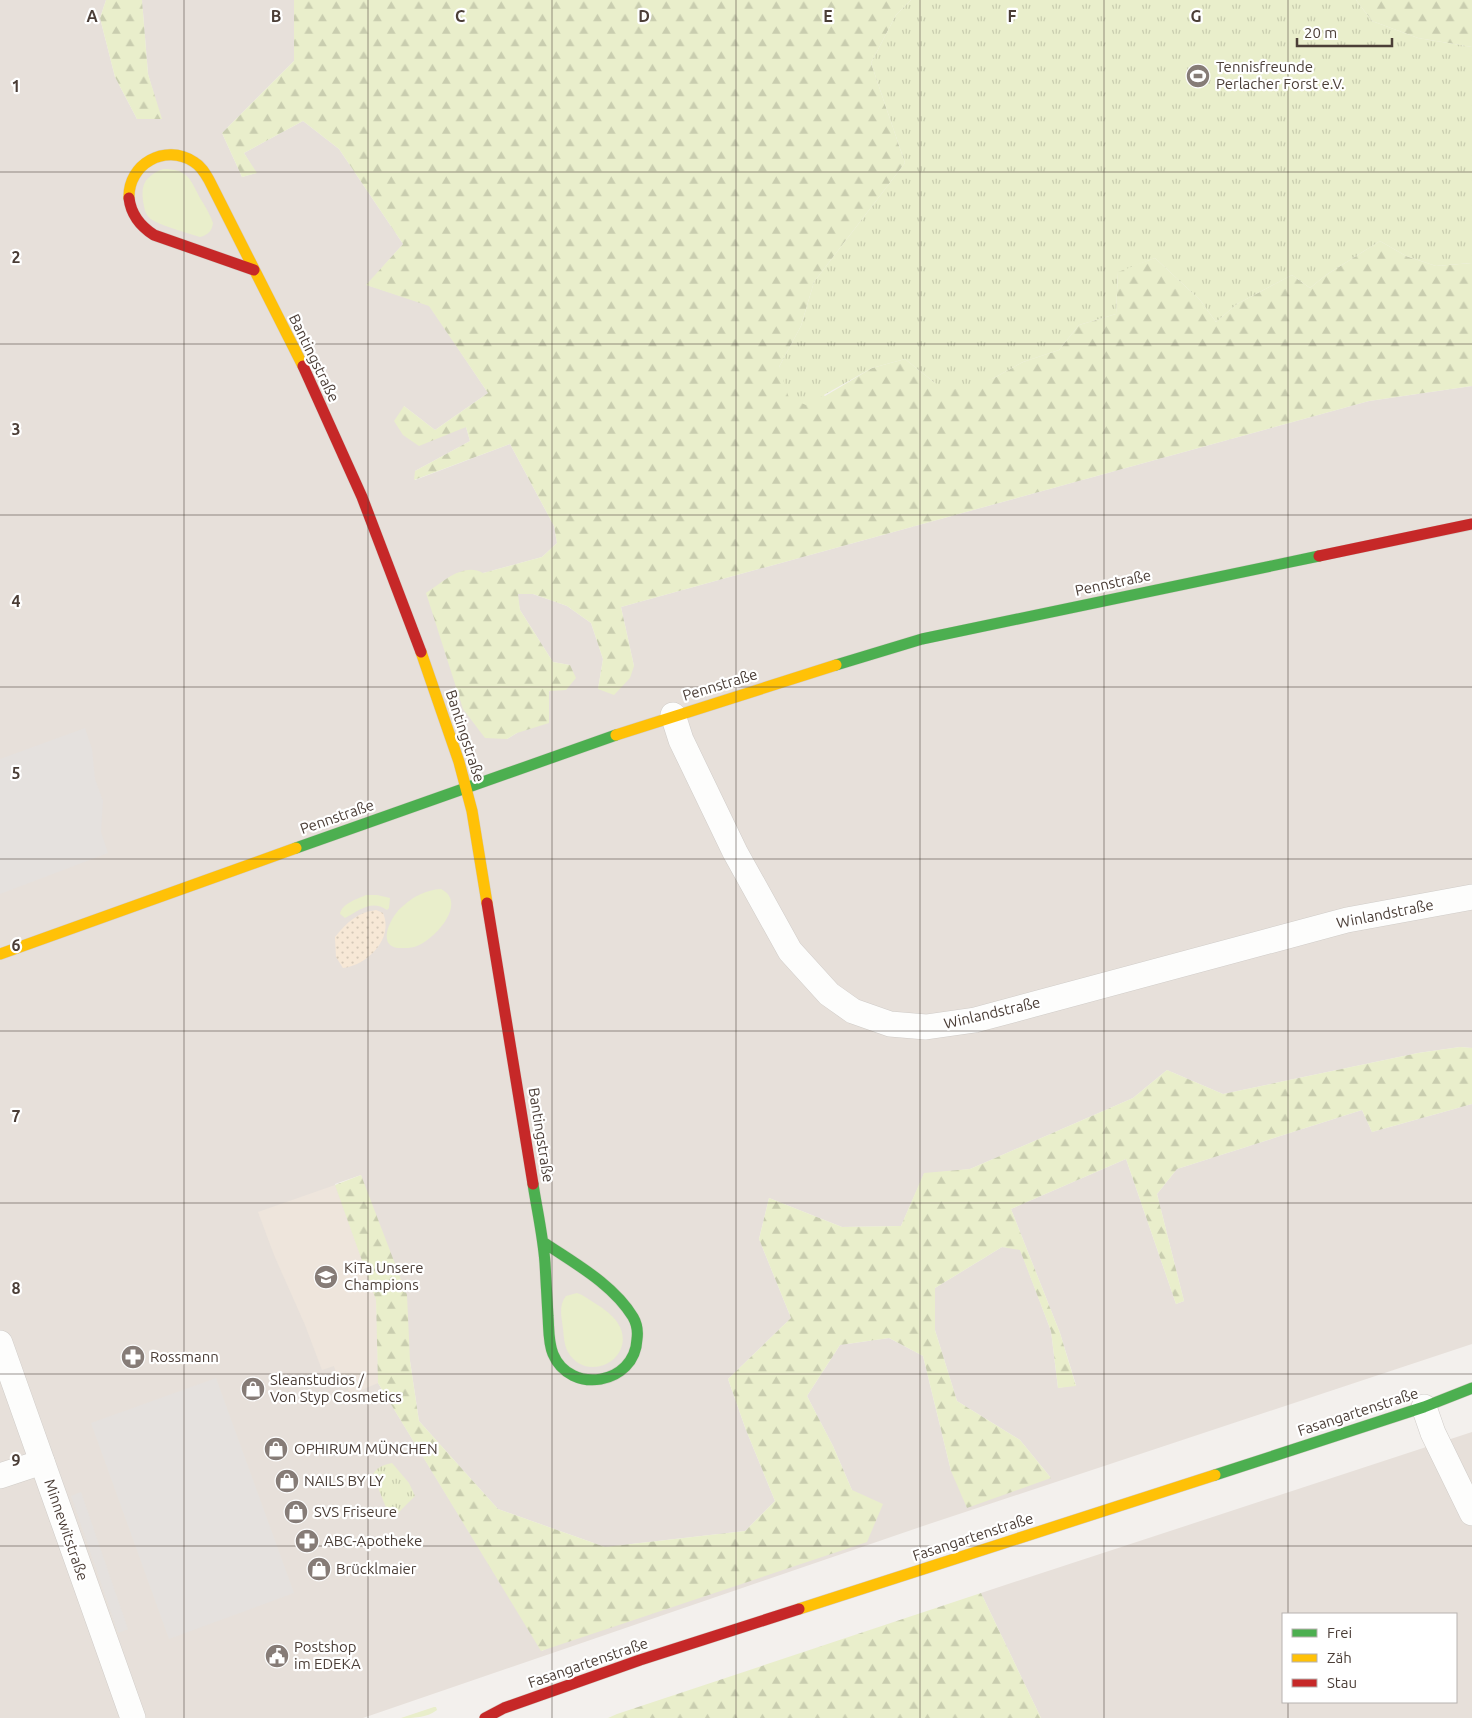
<svg xmlns="http://www.w3.org/2000/svg" width="1472" height="1718" viewBox="0 0 1472 1718" font-family="Ubuntu,sans-serif">
<defs>
<pattern id="forest-firs" width="22" height="20" patternUnits="userSpaceOnUse" patternTransform="scale(1.25)"><rect width="22" height="20" fill="#e9eecb"/><path d="M5 1l3.5 6h-7zM16 11l3.5 6h-7z" fill="#c9cdaf"/></pattern>
<pattern id="sand-dots" width="8" height="8" patternUnits="userSpaceOnUse" patternTransform="scale(1.25)"><rect width="8" height="8" fill="#f7e8d6"/><path d="M2 2h.1M6 6h.1" fill="none" stroke="#d5c8b8" stroke-width="1.8" stroke-linecap="round"/></pattern>
<pattern id="park-tufts" width="24" height="20" patternUnits="userSpaceOnUse" patternTransform="scale(1.25)"><rect width="24" height="20" fill="#e9eecb"/><path d="M3 7l-1-3M5 7V3M7 7l1-3M15 17l-1-3M17 17v-4M19 17l1-3" fill="none" stroke="#c9cdaf"/></pattern>
</defs>
<rect width="100%" height="100%" fill="#f3f0ed"/>
<!-- residential -->
<g fill="#e7e0da" fill-rule="evenodd">
<polygon points="0,0 106,0 100,18 115,77 137,119 161,119 148,74 142,0 294,0 294,61 222,133 242,177 256,173 244,153 303,121 339,149 403,244 367,285 429,305 488,393 435,430 404,406 403,435 466,427 470,441 415,471 415,480 510,444 554,526 557,543 542,557 483,573 507,739 517,733 570,665 553,662 520,610 517,594 533,594 567,606 591,623 603,659 598,689 634,666 621,607 1369,401 1472,386 1472,1048 1460,1047 1418,1053 1223,1094 1167,1070 1133,1098 970,1169 924,1174 901,1226 842,1227 769,1198 759,1239 791,1318 728,1379 746,1430 775,1501 745,1531 605,1547 498,1509 419,1421 410,1361 361,1175 335,1184 376,1300 378,1383 542,1651 852,1490 833,1446 807,1396 840,1345 889,1338 923,1356 951,1471 1051,1478 1020,1440 957,1401 935,1330 935,1288 1002,1247 1020,1249 1051,1331 1058,1388 1076,1385 1060,1333 1011,1209 1126,1159 1176,1304 1184,1301 1157,1194 1177,1169 1362,1110 1372,1132 1472,1104 1472,1344 926,1525 363,1718 0,1718"/>
<path d="M1472 1432V1718H1041L981 1593ZM1283 1614H1456V1702H1283Z"/>
</g>
<!-- education -->
<polygon fill="#eee5dc" points="335,1185 376,1300 378,1383 350,1395 345,1380 339,1382 334,1366 322,1370 305,1325 274,1255 258,1212"/>
<!-- green -->
<g fill="#e9eecb">
<path d="M163 169C188 169 190 179 200 198 205 206 210 214 213 223 212 231 208 235 200 237 185 232 168 228 154 221 148 218 145 213 144 206 140 185 144 177 163 169Z"/>
<path d="M441 889C469 903 433 942 414 947 410 948 406 948 402 948 374 949 391 915 403 906 414 896 426 890 441 889Z"/>
<path d="M366 895H377L390 898 389 908 387 910C371 899 359 911 345 918L340 914C342 903 358 899 366 895Z"/>
<path d="M577 1293 582 1295C594 1303 614 1313 620 1327 635 1360 586 1384 568 1352 564 1345 564 1337 563 1329 562 1318 558 1306 566 1296Z"/>
<path d="M434 1707H436L437 1710C426 1718 414 1718 401 1718Z"/>
</g>
<!-- forest -->
<g fill="url(#forest-firs)">
<polygon points="106,0 142,0 148,74 162,119 137,119 115,77 100,18"/>
<path d="M294 0H911L896 15 871 63 905 163 814 282 801 326 779 367 825 396 872 368 905 359 935 383 992 379 1023 362 1059 350 1079 325 1116 314 1118 271 1155 258 1200 300 1216 322 1237 304 1292 275 1310 288 1326 275 1380 241 1406 256 1436 266 1472 263V386L1369 401 621 607 634 666 630 678 614 695 598 689 603 659 591 623 567 606 533 594H518L520 610 553 662 570 665 576 678 566 690 549 691V723L517 733 507 739 485 738 463 709 426 593C443 582 463 562 483 573L542 557 557 543 554 526 510 444 414 480 415 471 470 441 466 427 419 446 403 435 394 421 404 406 435 430 488 393 429 306 366 285 403 244 339 149 303 121 244 153 257 173 242 177 222 133 294 61Z"/>
<polygon points="1356,0 1472,0 1472,47 1418,38 1372,21"/>
<polygon points="1460,1047 1472,1048 1472,1104 1372,1132 1362,1110 1177,1169 1157,1194 1184,1301 1176,1304 1126,1159 1011,1209 1060,1333 1076,1386 1058,1388 1051,1331 1020,1250 1002,1247 935,1288 935,1330 957,1401 1020,1440 1051,1478 967,1508 951,1471 923,1356 889,1338 840,1345 807,1396 833,1446 852,1490 883,1504 867,1542 541,1651 378,1383 376,1300 335,1185 361,1175 407,1295 410,1361 419,1421 498,1509 605,1547 745,1531 775,1501 746,1430 728,1379 791,1318 759,1239 769,1198 842,1227 901,1226 924,1173 970,1169 1133,1098 1167,1070 1223,1094 1418,1053"/>
<polygon points="981,1593 1041,1718 608,1718 617,1714"/>
</g>
<!-- sand -->
<path fill="url(#sand-dots)" d="M376 910 383 913C394 938 368 965 343 968L336 957 335 937C346 923 358 912 376 910Z"/>
<!-- park -->
<g fill="url(#park-tufts)">
<polygon points="911,0 1356,0 1372,21 1418,38 1472,47 1472,263 1436,266 1406,256 1380,241 1326,275 1310,288 1292,275 1237,304 1216,322 1200,300 1155,258 1118,272 1116,314 1079,325 1059,350 1023,362 992,379 951,390 935,383 905,359 872,368 806,405 789,398 779,367 801,326 814,282 905,163 871,63 896,15"/>
<path d="M392 1463 409 1483 415 1496 396 1515H389L373 1475C376 1467 384 1465 392 1463Z"/>
</g>
<!-- parking -->
<g fill="#e5e1de">
<polygon points="85,728 92,749 95,779 103,801 101,832 108,853 0,894 0,759"/>
<polygon points="216,1378 294,1593 169,1639 91,1423"/>
<polygon points="81,1492 128,1629 118,1633 71,1496"/>
</g>
<g fill="none" stroke-linecap="round" stroke-linejoin="round">
<!-- street casing -->
<g stroke="#d0ccc8" stroke-width="26">
<g id="street">
<polyline points="673,715 681,740 735,852 790,951 829,994 853,1011 890,1024 926,1027 975,1020 1347,920 1472,897"/>
<polyline points="0,1343 133,1718"/>
<polyline points="1424,1407 1433,1433 1472,1513"/>
<polyline points="0,1476 42,1462"/>
</g>
</g>
<!-- fast casing -->
<g stroke="#d4ccc5" stroke-width="12">
<g id="fast">
<polyline points="836,665 922,639 1319,556"/>
<polyline points="296,848 616,735"/>
<path d="M533 1184C537 1210 543 1236 545 1263 546 1281 547 1298 548 1316 549 1328 548 1342 553 1354 570 1395 635 1385 637 1339 638 1332 637 1324 633 1317 613 1284 574 1263 543 1242"/>
<polyline points="1215,1475 1424,1407 1472,1388"/>
</g>
</g>
<!-- slow casing -->
<g stroke="#d4ccc5" stroke-width="12">
<g id="slow">
<path d="M129 198C128 164 165 143 194 162 201 166 205 173 209 180L303 366"/>
<polyline points="421,652 459,762 472,811 487,903"/>
<polyline points="616,735 836,665"/>
<polyline points="0,954 296,848"/>
<polyline points="799,1609 1215,1475"/>
</g>
</g>
<!-- jam casing -->
<g stroke="#d4ccc5" stroke-width="12">
<g id="jam">
<path d="M129 198C131 215 140 226 154 235L254 270"/>
<polyline points="303,366 362,497 421,652"/>
<polyline points="1319,556 1472,524"/>
<polyline points="487,903 533,1184"/>
<polyline points="485,1718 504,1708 640,1660 799,1609"/>
</g>
</g>
<!-- street -->
<use href="#street" stroke="#fdfdfc" stroke-width="25"/>
<!-- fast -->
<use href="#fast" stroke="#4caf50" stroke-width="11"/>
<!-- slow -->
<use href="#slow" stroke="#ffc107" stroke-width="11"/>
<!-- jam -->
<use href="#jam" stroke="#c62828" stroke-width="11"/>
</g>
<!-- grid -->
<path fill="none" stroke="#4b3e37" stroke-width="1" stroke-opacity="0.55" d="M184 0V1718M368 0V1718M552 0V1718M736 0V1718M920 0V1718M1104 0V1718M1288 0V1614M0 172H1472M0 344H1472M0 515H1472M0 687H1472M0 859H1472M0 1031H1472M0 1203H1472M0 1374H1472M0 1546H1472M1288 1702V1718"/>
<!-- icons -->
<defs>
<g id="stadium-disc" transform="scale(1.25)"><circle r="9.5" fill="#867c77" stroke="#fff"/><path d="M0-5a6.5 5 0 1 0 0 10a6.5 5 0 1 0 0-10ZM-3.5-1.8h7v3.6h-7Z" fill="#fff"/></g>
<g id="school-disc" transform="scale(1.25)"><circle r="9.5" fill="#867c77" stroke="#fff"/><path d="M0-5L7-2L0 1L-7-2ZM-4 1L0 2.5L4 1V4Q0 6-4 4Z" fill="#fff"/></g>
<g id="pharmacy-disc" transform="scale(1.25)"><circle r="9.5" fill="#867c77" stroke="#fff"/><path d="M-2-6h4v4h4v4h-4v4h-4v-4h-4v-4h4Z" fill="#fff"/></g>
<g id="shop-disc" transform="scale(1.25)"><circle r="9.5" fill="#867c77" stroke="#fff"/><path d="M-5-2.5h2.3a2.7 3.5 0 0 1 5.4 0H5L5.5 6h-11ZM-1.5-2.5h3a1.5 2.3 0 0 0-3 0Z" fill="#fff"/></g>
<g id="civic-disc" transform="scale(1.25)"><circle r="9.5" fill="#867c77" stroke="#fff"/><path d="M-.6-6.5H3V-4.5H.6V-3L4-1V1h2V6H-6V1h2V-1L-.6-3ZM-1.2 2.5V6h2.4V2.5Z" fill="#fff"/></g>
</defs>
<g fill-rule="evenodd">
<use href="#stadium-disc" x="1198" y="76"/>
<use href="#school-disc" x="326" y="1277"/>
<use href="#pharmacy-disc" x="133" y="1357"/>
<use href="#shop-disc" x="253" y="1389"/>
<use href="#shop-disc" x="276" y="1449"/>
<use href="#shop-disc" x="287" y="1481"/>
<use href="#shop-disc" x="296" y="1512"/>
<use href="#pharmacy-disc" x="307" y="1541"/>
<use href="#shop-disc" x="319" y="1569"/>
<use href="#civic-disc" x="277" y="1656"/>
</g>
<g text-anchor="middle" stroke-width="4.5" stroke-linejoin="round" paint-order="stroke">
<!-- poi labels -->
<g font-size="15" fill="#4b3e37" stroke="#fff" text-anchor="start">
<text x="1216" y="72">Tennisfreunde<tspan x="1216" dy="17">Perlacher Forst e.V.</tspan></text>
<text x="344" y="1273">KiTa Unsere<tspan x="344" dy="17">Champions</tspan></text>
<text x="150" y="1362">Rossmann</text>
<text x="270" y="1385">Sleanstudios /<tspan x="270" dy="17">Von Styp Cosmetics</tspan></text>
<text x="294" y="1454">OPHIRUM MÜNCHEN</text>
<text x="304" y="1486">NAILS BY LY</text>
<text x="314" y="1517">SVS Friseure</text>
<text x="324" y="1546">ABC-Apotheke</text>
<text x="336" y="1574">Brücklmaier</text>
<text x="294" y="1652">Postshop<tspan x="294" dy="17">im EDEKA</tspan></text>
</g>
<!-- street labels -->
<g font-size="15" fill="#4b3e37" stroke="#fff">
<text transform="translate(314 358) rotate(64)" y="5">Bantingstraße</text>
<text transform="translate(1113 583) rotate(-12)" y="5">Pennstraße</text>
<text transform="translate(720 685) rotate(-17)" y="5">Pennstraße</text>
<text transform="translate(465 736) rotate(72)" y="5">Bantingstraße</text>
<text transform="translate(337 817) rotate(-19)" y="5">Pennstraße</text>
<text transform="translate(1385 914) rotate(-11)" y="5">Winlandstraße</text>
<text transform="translate(992 1013) rotate(-13)" y="5">Winlandstraße</text>
<text transform="translate(541 1135) rotate(81)" y="5">Bantingstraße</text>
<text transform="translate(1358 1412) rotate(-18)" y="5">Fasangartenstraße</text>
<text transform="translate(66 1530) rotate(71)" y="5">Minnewitstraße</text>
<text transform="translate(973 1537) rotate(-18)" y="5">Fasangartenstraße</text>
<text transform="translate(588 1663) rotate(-19)" y="5">Fasangartenstraße</text>
</g>
</g>
<g font-size="16" text-anchor="middle" font-weight="bold" fill="#4b3e37" stroke="#fff" stroke-width="4.5" stroke-linejoin="round" paint-order="stroke">
<text x="92" y="22">A</text>
<text x="276" y="22">B</text>
<text x="460" y="22">C</text>
<text x="644" y="22">D</text>
<text x="828" y="22">E</text>
<text x="1012" y="22">F</text>
<text x="1196" y="22">G</text>
<text x="16" y="92">1</text>
<text x="16" y="263">2</text>
<text x="16" y="435">3</text>
<text x="16" y="607">4</text>
<text x="16" y="779">5</text>
<text x="16" y="951">6</text>
<text x="16" y="1122">7</text>
<text x="16" y="1294">8</text>
<text x="16" y="1466">9</text>
</g>
<!-- legend -->
<rect x="1282" y="1613" width="175" height="90" fill="#ffffff" stroke="#b7b2af"/>
<rect x="1292" y="1629" width="25" height="8" fill="#4caf50" stroke="#b7b2af"/>
<text x="1327" y="1638" font-size="15" fill="#4b3e37">Frei</text>
<rect x="1292" y="1654" width="25" height="8" fill="#ffc107" stroke="#b7b2af"/>
<text x="1327" y="1663" font-size="15" fill="#4b3e37">Zäh</text>
<rect x="1292" y="1679" width="25" height="8" fill="#c62828" stroke="#b7b2af"/>
<text x="1327" y="1688" font-size="15" fill="#4b3e37">Stau</text>
<!-- scale -->
<path d="M1297 38v8h95v-8" fill="none" stroke="#4b3e37" stroke-width="2.5"/>
<text x="1304" y="38" font-size="15" fill="#4b3e37" stroke="#ffffff" stroke-width="4" paint-order="stroke">20 m</text>
</svg>
